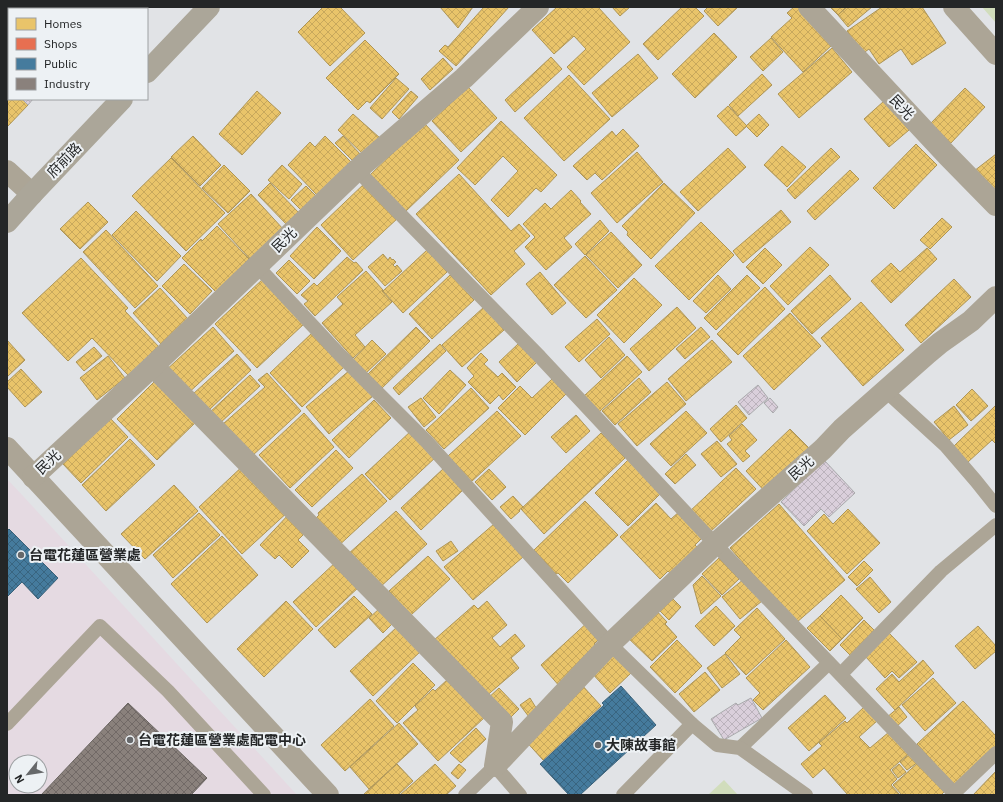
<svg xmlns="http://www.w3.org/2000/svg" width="1003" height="802" viewBox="0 0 1003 802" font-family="'IBM Plex Sans','Noto Sans TC',sans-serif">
<defs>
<pattern id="grass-tufts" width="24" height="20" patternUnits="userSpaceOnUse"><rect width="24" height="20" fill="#d1ddbc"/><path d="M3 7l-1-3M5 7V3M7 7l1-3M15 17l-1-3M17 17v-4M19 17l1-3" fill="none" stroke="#b3bea2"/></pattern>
<pattern id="homes-cross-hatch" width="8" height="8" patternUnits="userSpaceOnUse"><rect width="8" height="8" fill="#e9c46a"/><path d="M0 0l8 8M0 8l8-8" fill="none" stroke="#c8a85c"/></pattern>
<pattern id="shops-cross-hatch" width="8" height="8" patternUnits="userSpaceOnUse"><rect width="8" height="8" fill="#e76f51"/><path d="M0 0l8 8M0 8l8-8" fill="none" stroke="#bb5b43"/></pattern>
<pattern id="public-cross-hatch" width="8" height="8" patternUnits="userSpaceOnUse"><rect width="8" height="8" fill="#457b9d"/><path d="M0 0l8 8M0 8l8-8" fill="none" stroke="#396580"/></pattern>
<pattern id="industry-cross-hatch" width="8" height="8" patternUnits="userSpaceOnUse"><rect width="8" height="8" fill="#8a817c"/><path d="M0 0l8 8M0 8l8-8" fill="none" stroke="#716966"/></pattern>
<pattern id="building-cross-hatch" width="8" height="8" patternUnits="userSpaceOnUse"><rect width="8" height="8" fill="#dacfdb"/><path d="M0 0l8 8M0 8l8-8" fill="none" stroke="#bbb2bc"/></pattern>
</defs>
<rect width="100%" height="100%" fill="#e1e3e6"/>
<!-- industrial -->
<path fill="#e5dae2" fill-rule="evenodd" d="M7 479 24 497 297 795H7ZM16 762H40V786H16Z"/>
<!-- grass -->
<polygon fill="url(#grass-tufts)" points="982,7 996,7 996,23"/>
<!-- park -->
<polygon fill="#d1ddbc" points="724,780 738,795 708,795"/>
<!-- homes -->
<g fill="url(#homes-cross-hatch)" stroke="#ae9556">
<polygon points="323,7 340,7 365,33 330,66 298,32"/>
<polygon points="440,7 473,7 458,28"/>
<polygon points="484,7 509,7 456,66 439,51 445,45 448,47"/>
<polygon points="557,7 598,7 630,42 584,85 567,67 586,49 574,36 554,54 532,30"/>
<polygon points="612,7 630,7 620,16"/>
<polygon points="682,7 695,7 704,16 658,60 643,44"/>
<polygon points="708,7 738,7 718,26 704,11"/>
<polygon points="794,7 798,7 832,45 803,72 771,37 792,18 787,13"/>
<polygon points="830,7 846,7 838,15"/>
<polygon points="847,7 872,7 848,27 838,15"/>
<polygon points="882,7 922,7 946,43 912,65 901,49 879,64 869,49 862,54 847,31"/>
<polygon points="714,33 737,57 695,98 672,74"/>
<polygon points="771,38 783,52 763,71 750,57"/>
<polygon points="365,40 399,74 370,103 367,101 358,110 326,78"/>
<polygon points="832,48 852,72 799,118 778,94"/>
<polygon points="638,54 658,78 612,117 592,93"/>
<polygon points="551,57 562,69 515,112 505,100"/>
<polygon points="443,58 453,69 430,90 421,79"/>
<polygon points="762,74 772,85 738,116 729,105"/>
<polygon points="569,75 610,119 564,161 524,118"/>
<polygon points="396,78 409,89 382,119 370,108"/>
<polygon points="8,86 9,87 9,99 22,99 28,105 7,127 7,88"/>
<polygon points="468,87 497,118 461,152 432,121"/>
<polygon points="965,88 985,107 950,144 930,124"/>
<polygon points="257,91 281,113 242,155 219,134"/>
<polygon points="411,91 418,97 399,119 392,112"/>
<polygon points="884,101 909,130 889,147 864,119"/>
<polygon points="728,106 747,126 736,136 717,116"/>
<polygon points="353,114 380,138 364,155 338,130"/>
<polygon points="759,114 769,125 757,137 746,126"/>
<polygon points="501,121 557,175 541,192 536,188 508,217 491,200 518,171 503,156 475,185 457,168"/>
<polygon points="424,123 459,160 405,212 370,175"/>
<polygon points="623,129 639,146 602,180 595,173 587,180 573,166 612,131 616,136"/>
<polygon points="193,136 221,165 200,186 171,157"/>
<polygon points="325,136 352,163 318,196 288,165 310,142 315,147"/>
<polygon points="343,136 362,156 355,163 335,143"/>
<polygon points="916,144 937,165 894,209 873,188"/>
<polygon points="782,146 806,167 787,187 764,165"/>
<polygon points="728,148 746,167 698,211 680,192"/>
<polygon points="831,148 840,157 795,199 787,190"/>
<polygon points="637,152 663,182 617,223 591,193"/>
<polygon points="996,154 996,187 990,192 974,171"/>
<polygon points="171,158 225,213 186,251 132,196"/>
<polygon points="224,165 250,191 228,213 202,188"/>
<polygon points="282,165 302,184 289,199 268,180"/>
<polygon points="850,170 859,179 815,220 807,211"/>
<polygon points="459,174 511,231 519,224 530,236 514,251 525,264 491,295 416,214"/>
<polygon points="366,182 399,217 353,260 321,225"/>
<polygon points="270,183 300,214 288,226 258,195"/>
<polygon points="664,183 695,213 651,259 627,235 628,232 622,226"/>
<polygon points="306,186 318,198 303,212 291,200"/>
<polygon points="571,190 581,201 580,202 591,214 564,238 572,247 546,270 525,247 535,237 523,224 545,203 551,209"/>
<polygon points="251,194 284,230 251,260 218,224"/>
<polygon points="88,202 108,222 80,249 60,229"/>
<polygon points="781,210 791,222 743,263 733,251"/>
<polygon points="136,211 181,256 157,281 112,235"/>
<polygon points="942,218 952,227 930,249 920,240"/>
<polygon points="600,220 609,231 585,255 575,244"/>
<polygon points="701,222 734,255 689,300 655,266"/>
<polygon points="217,226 249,259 216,292 182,258 201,239 202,241"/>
<polygon points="317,227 341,251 314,279 290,256"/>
<polygon points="106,230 158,286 135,308 83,252"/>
<polygon points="611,232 642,265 618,288 586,255"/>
<polygon points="810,247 829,265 788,305 770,286"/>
<polygon points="765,248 782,265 763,284 746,267"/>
<polygon points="927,248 937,259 891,303 871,281 891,263 900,272"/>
<polygon points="427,250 447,272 403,313 383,291"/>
<polygon points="383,254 388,260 390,257 392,260 393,259 396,262 393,265 395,267 397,265 402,271 385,286 368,267"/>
<polygon points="585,256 617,290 586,318 554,285"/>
<polygon points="347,257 354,263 356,262 363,270 315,316 304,304 308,301 301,295 314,283 317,286"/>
<polygon points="81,258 128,308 125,311 160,348 130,377 92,338 68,361 22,313"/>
<polygon points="289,260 310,281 297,294 276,273"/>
<polygon points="184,264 212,291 190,314 162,286"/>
<polygon points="366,271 383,290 382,291 392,302 355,335 365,347 353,358 322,323 343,304 337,297"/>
<polygon points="540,272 566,303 552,315 526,284"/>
<polygon points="450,275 474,300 432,339 409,314"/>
<polygon points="718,275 731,289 706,313 693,301"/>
<polygon points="747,275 760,288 716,330 704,318"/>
<polygon points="830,275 851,299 812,334 791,311"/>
<polygon points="264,278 305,323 257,368 215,324"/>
<polygon points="634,278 662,305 624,343 597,315"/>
<polygon points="954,279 971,297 921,343 905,325"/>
<polygon points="765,287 785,309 738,355 717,334"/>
<polygon points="160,288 188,319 161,344 133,313"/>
<polygon points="861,302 904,350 863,386 821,338"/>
<polygon points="484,307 504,330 462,367 442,345"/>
<polygon points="677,307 696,328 649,371 630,349"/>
<polygon points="790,313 821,346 774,390 743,356"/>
<polygon points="597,319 610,334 579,362 565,347"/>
<polygon points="213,327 234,351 185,396 164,372"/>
<polygon points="416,327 430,341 379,391 366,376"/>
<polygon points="701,327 710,337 685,359 676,349"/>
<polygon points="313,332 345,366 302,407 270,373"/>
<polygon points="609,337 625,355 601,378 585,360"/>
<polygon points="7,340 25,360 7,377"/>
<polygon points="372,340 386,354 364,375 351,362"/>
<polygon points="712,340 732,362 686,401 668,379"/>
<polygon points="519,343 537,362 517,382 499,362"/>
<polygon points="440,344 446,351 399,395 393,388"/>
<polygon points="94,347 102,356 84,371 76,362"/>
<polygon points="481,353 488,360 484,364 498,377 502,373 516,387 503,400 499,395 490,404 468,382 474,376 467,368"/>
<polygon points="237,354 251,370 208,411 193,394"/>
<polygon points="108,356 125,378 97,400 80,378"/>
<polygon points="627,356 642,372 599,412 584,396"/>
<polygon points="21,369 42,392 25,407 7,387 7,382"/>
<polygon points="350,370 373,396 329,434 306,407"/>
<polygon points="450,370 466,385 439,414 423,398"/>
<polygon points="267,373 301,411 252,456 223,424 265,387 258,380"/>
<polygon points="250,375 260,386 219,424 209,413"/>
<polygon points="159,377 199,419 157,460 117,419"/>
<polygon points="639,378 651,392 615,425 602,411"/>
<polygon points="552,379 566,394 525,435 498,408 520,386 532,398"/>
<polygon points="667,382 686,404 637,446 618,424"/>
<polygon points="471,388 489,408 444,449 426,430"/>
<polygon points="972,389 988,406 971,421 956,405"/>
<polygon points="421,398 436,417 424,427 408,407"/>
<polygon points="374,400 391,418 349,458 332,440"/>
<polygon points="736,405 747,418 721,442 710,429"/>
<polygon points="996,405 996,444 992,440 968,462 953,447"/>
<polygon points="954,406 968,425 949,440 934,422"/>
<polygon points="497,411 521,436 471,482 448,456"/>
<polygon points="686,411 707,433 671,466 650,444"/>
<polygon points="304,413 334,447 290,488 259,455"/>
<polygon points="576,415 590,431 566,453 551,437"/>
<polygon points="109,417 128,437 81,483 62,463"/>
<polygon points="742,424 757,440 745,451 750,456 743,462 727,444 732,440 729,436"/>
<polygon points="790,429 814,453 769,496 746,471"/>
<polygon points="412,430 437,456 390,500 365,474"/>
<polygon points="601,433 625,458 544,534 521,509"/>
<polygon points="130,439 155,465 106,511 82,485"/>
<polygon points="717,441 737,464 721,477 701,454"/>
<polygon points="336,450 353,468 312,507 295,490"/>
<polygon points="686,454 696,465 675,484 665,474"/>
<polygon points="628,460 661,493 628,526 595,493"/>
<polygon points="246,463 290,510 242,554 199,507"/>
<polygon points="444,468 464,489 421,530 401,508"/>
<polygon points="736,468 756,489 709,533 689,512"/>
<polygon points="489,469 506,487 492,500 475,482"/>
<polygon points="362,474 387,501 335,549 311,523 319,515 318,513"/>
<polygon points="174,485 198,511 145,559 121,534"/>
<polygon points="513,496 523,507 519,510 520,511 511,519 500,507"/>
<polygon points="585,501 618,535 568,583 558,573 556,574 534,550"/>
<polygon points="656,503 671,519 680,511 704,536 695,545 701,551 674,577 668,571 660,579 620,537"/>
<polygon points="779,504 845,580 796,623 730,548"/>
<polygon points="848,509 880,543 847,574 807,531 824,514 833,524"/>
<polygon points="396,511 427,544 378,589 347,555"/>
<polygon points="199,513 220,535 173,578 153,555"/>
<polygon points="290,513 308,530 298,540 309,551 292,568 279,555 275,559 260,545"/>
<polygon points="494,524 523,557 473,600 444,567"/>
<polygon points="222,536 258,575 207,623 171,584"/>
<polygon points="451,541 458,551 443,561 436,551"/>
<polygon points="428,556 450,579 411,615 389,591"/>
<polygon points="719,558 739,579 722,595 702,574"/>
<polygon points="337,561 360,586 316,627 293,602"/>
<polygon points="864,561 873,570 857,586 848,577"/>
<polygon points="702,576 721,596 701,614 693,585"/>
<polygon points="870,577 891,602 879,613 856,589"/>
<polygon points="744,579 762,601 740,619 722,597"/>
<polygon points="668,594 681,607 669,620 655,606"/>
<polygon points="841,595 863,618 842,639 820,616"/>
<polygon points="354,596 372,614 335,648 318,630"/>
<polygon points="286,601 313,629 264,677 237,649"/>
<polygon points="487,601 507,625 492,638 500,647 515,634 525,646 511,658 519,668 484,698 434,640 474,605 478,609"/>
<polygon points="652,606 667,622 665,624 677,637 652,661 624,634"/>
<polygon points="716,606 735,626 714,646 695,626"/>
<polygon points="757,608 785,639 746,675 725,653 741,637 734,630"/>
<polygon points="379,609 393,623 383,633 369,618"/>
<polygon points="820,616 842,639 830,651 807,628"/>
<polygon points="864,620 876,632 852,657 840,645"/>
<polygon points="589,621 602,636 594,644 601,651 561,688 541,665"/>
<polygon points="398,626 421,651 373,696 350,671"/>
<polygon points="978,626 996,646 996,651 975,669 955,646"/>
<polygon points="889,633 917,662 899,678 892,671 885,678 865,656"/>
<polygon points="677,640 702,666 675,693 650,667"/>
<polygon points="786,640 810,667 763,710 753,700 760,693 746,678"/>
<polygon points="611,652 631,673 610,693 590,671"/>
<polygon points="725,654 740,674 722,688 707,668"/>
<polygon points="923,660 934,673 895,710 876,689 892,674 899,682"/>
<polygon points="413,663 435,685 397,723 376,701"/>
<polygon points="705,672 720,690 694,712 679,694"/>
<polygon points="933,678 956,703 925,731 902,705"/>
<polygon points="448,679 485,717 438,761 403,723 418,710 415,706 433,689 435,691"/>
<polygon points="581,684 601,706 543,760 523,738"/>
<polygon points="499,688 519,709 506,722 486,700"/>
<polygon points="825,695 846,718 809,751 788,728"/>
<polygon points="530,698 538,711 529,717 520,705"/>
<polygon points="370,699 394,726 345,771 321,745"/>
<polygon points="963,701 996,736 996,749 956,787 917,744"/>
<polygon points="864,707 877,721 859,737 870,748 889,732 908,754 890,770 897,779 891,785 900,795 848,795 824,768 813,778 801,764 822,746 819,743 845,721 847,723"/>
<polygon points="899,707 907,717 895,728 886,718"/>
<polygon points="399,723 418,744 369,789 350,767"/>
<polygon points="476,728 486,739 461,763 450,753"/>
<polygon points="911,753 918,762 907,770 900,762"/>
<polygon points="919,762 945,791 941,795 902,795 893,785"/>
<polygon points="397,764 413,781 398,795 363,795"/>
<polygon points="435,764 456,786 446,795 400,795"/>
<polygon points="459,764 466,770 458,779 451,773"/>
<polygon points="899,764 906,772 898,778 892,770"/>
<polygon points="996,771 996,795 973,795"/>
</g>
<!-- shops -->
<polygon fill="url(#shops-cross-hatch)" stroke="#ac5944" points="39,7 59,7 61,9 37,9"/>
<!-- public -->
<g fill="url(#public-cross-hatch)" stroke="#3b627a">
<polygon points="9,529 58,578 38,599 22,582 7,597 7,531"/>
<polygon points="621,686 656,725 580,795 569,795 540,764 604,705 602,703"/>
</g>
<!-- industry -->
<polygon fill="url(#industry-cross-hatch)" stroke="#6b6662" points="128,703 207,778 191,795 41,795"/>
<!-- building -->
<g fill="url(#building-cross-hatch)" stroke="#a9aaac">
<polygon points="59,7 93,7 95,9 61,9"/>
<polygon points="93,7 117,7 115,9 95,9"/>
<polygon points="9,40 9,55 7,54 7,42"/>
<polygon points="7,54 9,55 9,87 7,85"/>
<polygon points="22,99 33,99 28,105"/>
<polygon points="758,385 768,398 749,415 738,402"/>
<polygon points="770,398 778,407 773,413 764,403"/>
<polygon points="824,460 855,493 829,517 821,509 804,526 781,502"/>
<polygon points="751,698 762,718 724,740 711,719 736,703 738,705"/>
</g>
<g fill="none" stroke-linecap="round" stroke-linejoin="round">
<!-- lane -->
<g stroke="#aca596" stroke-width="14">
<polyline points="357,170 540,357 715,544 956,795"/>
<polyline points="257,266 340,355 427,442 610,644 692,724"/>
<polyline points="886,391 945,445 976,481 996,506"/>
<polyline points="841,674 941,571 996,525"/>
<polyline points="7,724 100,626 168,691 264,795"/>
<polyline points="740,748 829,663"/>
<polyline points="465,795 495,766 520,795"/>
<polyline points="623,795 692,724 717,745 740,748 806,795"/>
<polyline points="952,795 996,753"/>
</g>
<!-- street -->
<g stroke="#aca596" stroke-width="22">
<polyline points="809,7 947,155 996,205"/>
<polyline points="954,7 996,54"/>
<polyline points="7,171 32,194"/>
<polyline points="153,366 502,722 495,766 610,644 715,544 823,449 842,429 928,353 940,343 971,321 996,297"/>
<polyline points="7,448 328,795"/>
<polyline points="33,477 153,366 357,170 464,78 538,7"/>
</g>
<!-- primary -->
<g stroke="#aba699" stroke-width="22">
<polyline points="147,72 209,7"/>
<polyline points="7,222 32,194 122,99"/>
</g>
</g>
<!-- markers -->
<g fill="#66686a" stroke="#edf1f4" stroke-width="1.5">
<circle cx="21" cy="555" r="4"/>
<circle cx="130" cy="740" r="4"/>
<circle cx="598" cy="745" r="4"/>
</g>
<g text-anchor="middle" stroke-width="4" stroke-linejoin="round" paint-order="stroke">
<!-- street labels -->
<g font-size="14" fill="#242627" stroke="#edf1f4">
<text transform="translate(902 107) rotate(47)" y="5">民光</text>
<text transform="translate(64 160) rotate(-46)" y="5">府前路</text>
<text transform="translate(284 240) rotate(-44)" y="5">民光</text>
<text transform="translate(48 462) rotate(-43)" y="5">民光</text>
<text transform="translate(801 468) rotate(-41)" y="5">民光</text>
</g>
<!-- poi labels -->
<g font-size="14" font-weight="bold" fill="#242627" stroke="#edf1f4" text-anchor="start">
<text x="29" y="560">台電花蓮區營業處</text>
<text x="138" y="745">台電花蓮區營業處配電中心</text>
<text x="606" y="750">大陳故事館</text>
</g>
</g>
<!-- border -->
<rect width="1003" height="802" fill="none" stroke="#242627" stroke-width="16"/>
<!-- legend -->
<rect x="8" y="8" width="140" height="92" fill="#edf1f4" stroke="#9da0a2"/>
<rect x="16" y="18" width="20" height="12" fill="#e9c46a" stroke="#9da0a2"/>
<text x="44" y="28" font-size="12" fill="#242627">Homes</text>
<rect x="16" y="38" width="20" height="12" fill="#e76f51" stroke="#9da0a2"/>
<text x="44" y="48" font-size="12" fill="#242627">Shops</text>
<rect x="16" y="58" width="20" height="12" fill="#457b9d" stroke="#9da0a2"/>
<text x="44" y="68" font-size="12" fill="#242627">Public</text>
<rect x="16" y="78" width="20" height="12" fill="#8a817c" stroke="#9da0a2"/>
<text x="44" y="88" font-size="12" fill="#242627">Industry</text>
<!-- north arrow -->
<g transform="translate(28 774) rotate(240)"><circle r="19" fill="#edf1f4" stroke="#9da0a2"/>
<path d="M0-3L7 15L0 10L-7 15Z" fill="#66686a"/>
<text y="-6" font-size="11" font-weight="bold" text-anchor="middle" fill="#242627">N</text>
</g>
</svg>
